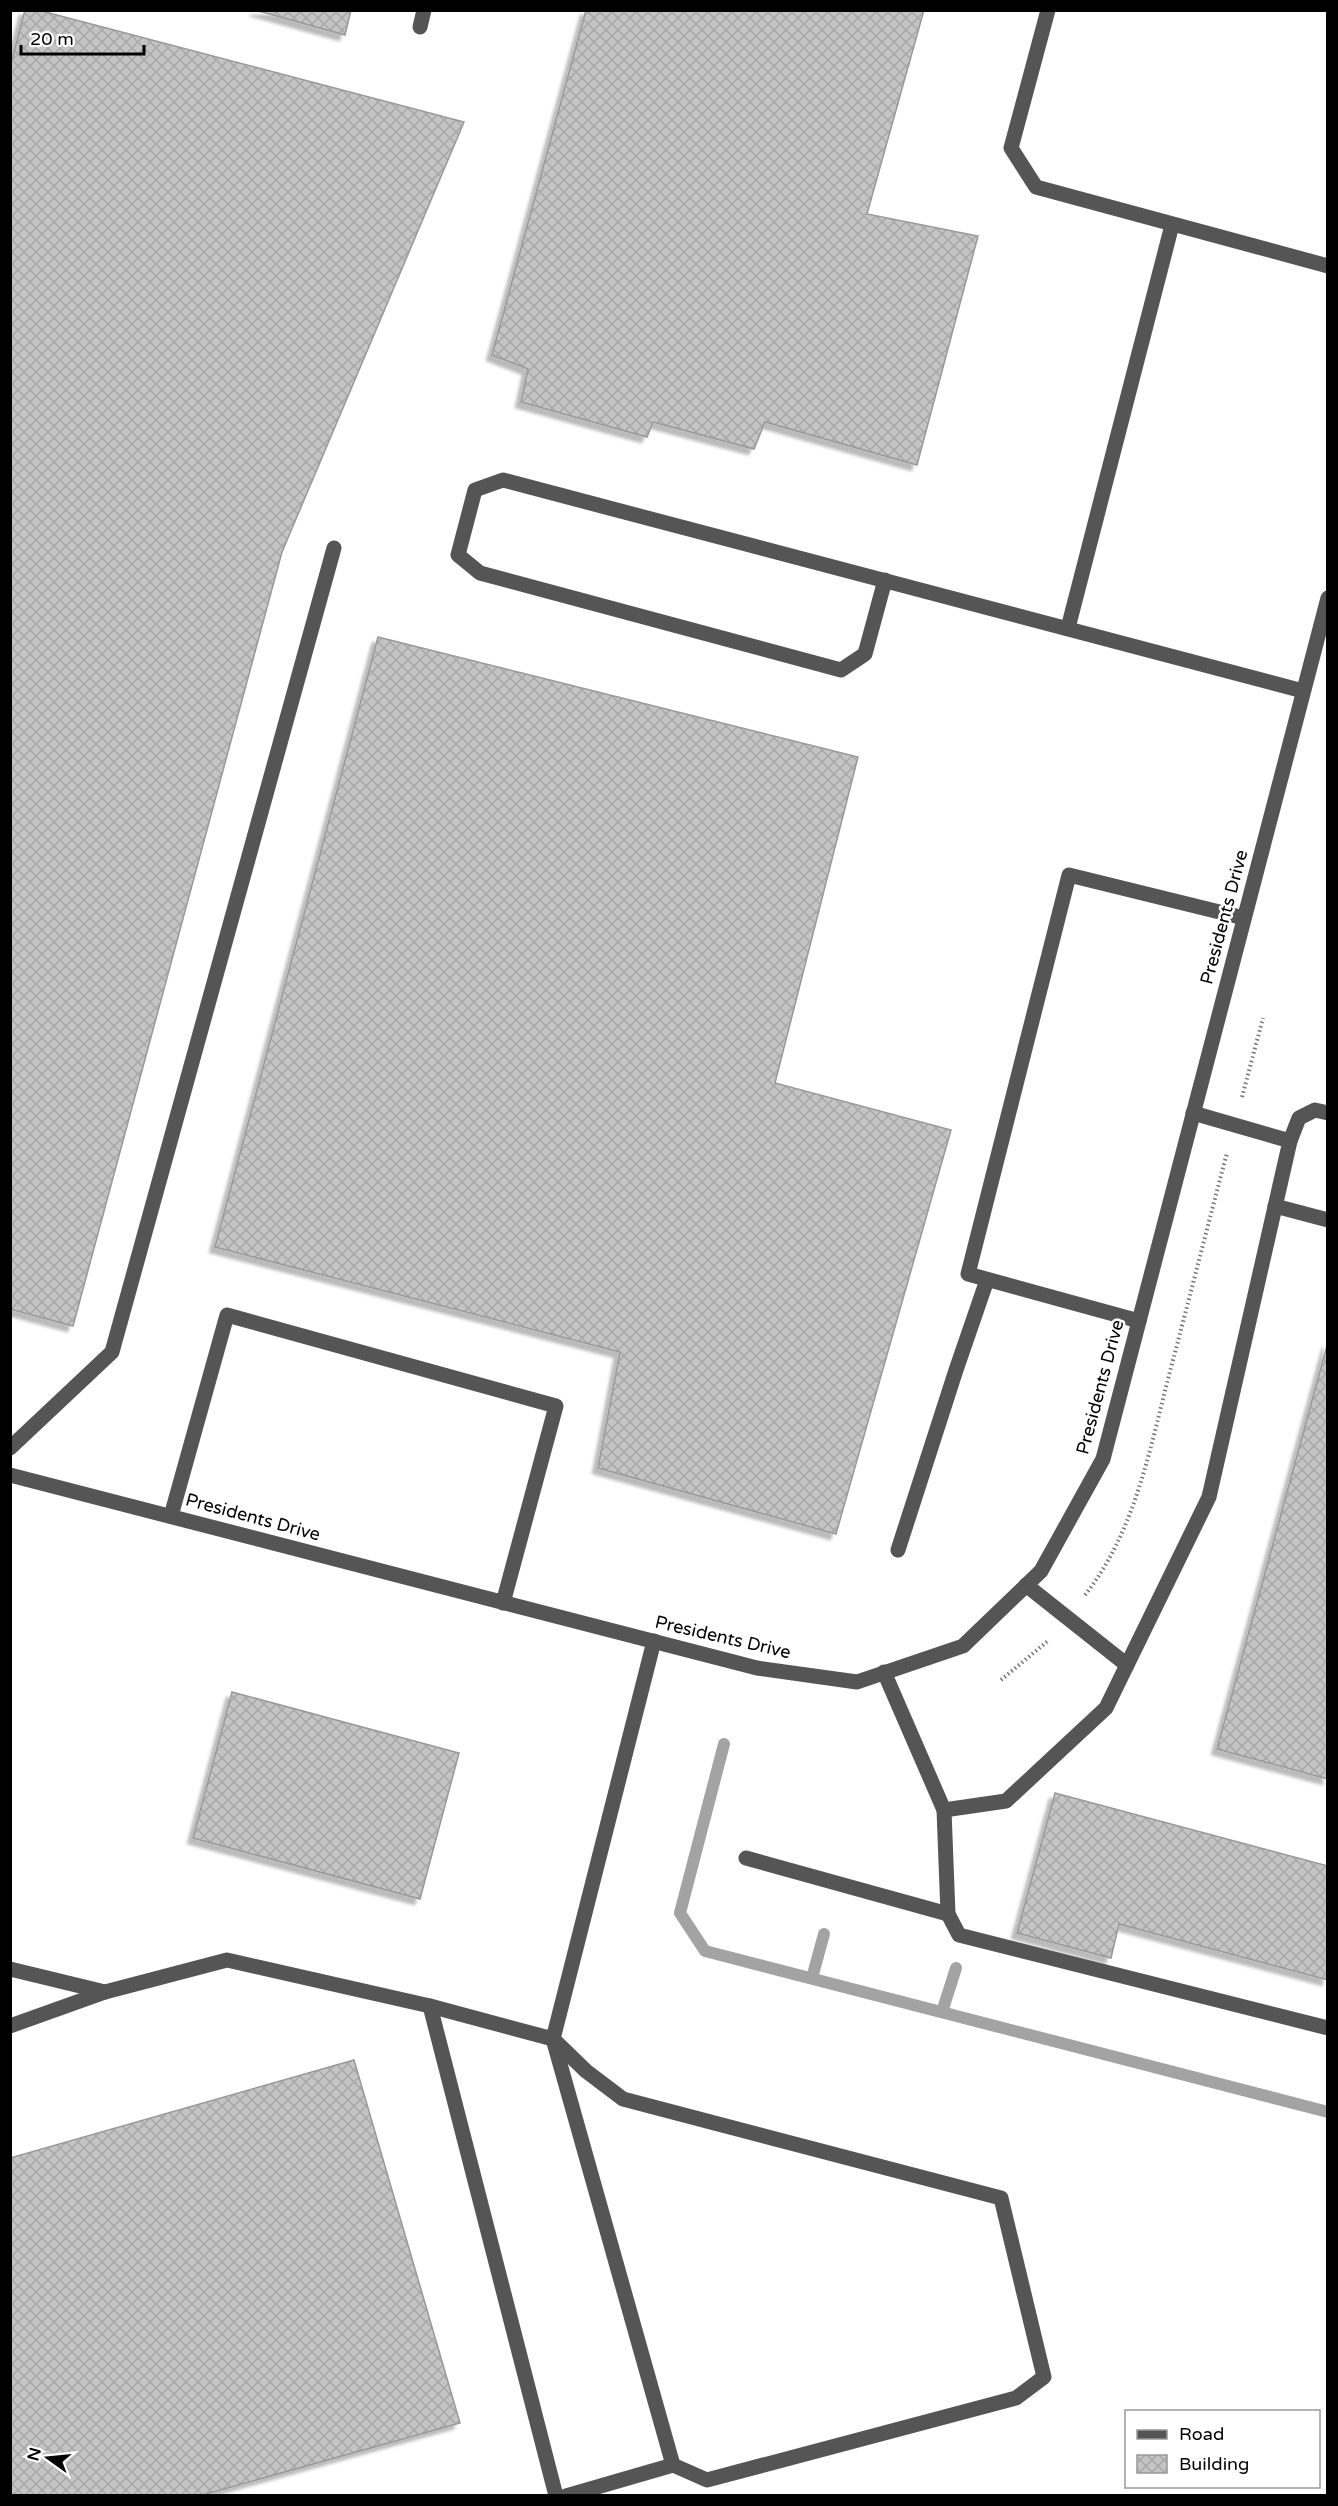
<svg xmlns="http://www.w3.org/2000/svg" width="1338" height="2506" viewBox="0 0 1338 2506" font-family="'Varela Round',sans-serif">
<defs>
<pattern id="building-cross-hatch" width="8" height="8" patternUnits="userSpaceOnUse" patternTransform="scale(1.5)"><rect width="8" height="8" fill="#c4c4c4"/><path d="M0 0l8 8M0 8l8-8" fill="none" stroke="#a7a7a7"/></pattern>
<filter id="shadow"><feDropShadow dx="-5.5" dy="5.5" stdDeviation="1.5" flood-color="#0004"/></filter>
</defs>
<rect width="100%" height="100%" fill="#fff"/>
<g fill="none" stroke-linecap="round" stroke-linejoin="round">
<!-- stream -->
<g stroke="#a3a3a3" stroke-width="12">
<polyline points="724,1744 680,1913 705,1951 1328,2112"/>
<polyline points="812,1978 824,1934"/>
<polyline points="942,2012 956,1968"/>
</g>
</g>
<!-- building -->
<g fill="url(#building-cross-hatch)" stroke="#999" stroke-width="1.5" filter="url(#shadow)">
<polygon points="25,10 38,10 464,122 282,552 73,1326 10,1309 10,67"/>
<polygon points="255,10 351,10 345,35"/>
<polygon points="586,10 924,10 867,214 978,236 917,465 765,422 754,449 653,422 647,437 521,402 528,369 492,355"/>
<polygon points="378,637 858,757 775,1083 951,1130 836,1534 598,1468 620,1352 215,1247"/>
<polygon points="1328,1342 1328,1779 1217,1749"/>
<polygon points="232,1692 459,1753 420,1899 193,1838"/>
<polygon points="1055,1793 1328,1866 1328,1980 1119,1924 1111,1958 1017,1933"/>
<polygon points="354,2060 460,2423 199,2496 10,2496 10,2158"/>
</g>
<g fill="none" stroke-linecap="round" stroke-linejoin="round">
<!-- path -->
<g stroke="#777" stroke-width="4" stroke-dasharray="1.5 3" stroke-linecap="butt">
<polyline points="1242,1097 1263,1018"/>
<path d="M1085 1595C1134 1533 1149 1453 1168 1379 1188 1304 1207 1228 1227 1153"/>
<polyline points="1001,1680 1049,1640"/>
</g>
<!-- minor -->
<g stroke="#555" stroke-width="15">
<polyline points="1048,10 1011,148 1036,187 1328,266"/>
<polyline points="420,27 424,10"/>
<polyline points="885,580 865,654 841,670 480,573 458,555 475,490 503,480 1303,691"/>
<polyline points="1068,628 1172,225"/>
<polyline points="1290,1141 1299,1118 1315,1110 1328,1113"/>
<polyline points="1275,1206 1328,1220"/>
<polyline points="1139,1321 968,1274 1069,875 1244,918"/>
<polyline points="10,1448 112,1352 334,548"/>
<polyline points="10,1475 757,1668 857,1682 963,1646 1041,1571 1103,1459 1328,598"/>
<polyline points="171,1516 227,1315 556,1406 503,1603"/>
<polyline points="898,1550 956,1370 987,1280"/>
<polyline points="1026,1585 1127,1665"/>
<polyline points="884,1672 944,1810 1006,1801 1106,1708 1209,1497 1290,1141 1193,1113"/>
<polyline points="944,1810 948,1914 959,1935 1328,2028"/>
<polyline points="746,1858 948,1914"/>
<polyline points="10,1969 105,1992 227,1960 430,2006 556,2496"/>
<polyline points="430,2006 553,2039 654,1641"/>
<polyline points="10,2026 105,1992"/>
<polygon points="553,2039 586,2071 623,2099 1001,2198 1044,2377 1016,2398 707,2480 673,2465"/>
<polyline points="566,2496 673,2465"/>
</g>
</g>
<g text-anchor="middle" stroke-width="5" stroke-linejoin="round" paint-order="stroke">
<!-- street labels -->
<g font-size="18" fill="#000" stroke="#fff">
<text transform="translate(1224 917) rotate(-75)" y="6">Presidents Drive</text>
<text transform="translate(1100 1387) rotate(-75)" y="6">Presidents Drive</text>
<text transform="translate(253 1517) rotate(15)" y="6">Presidents Drive</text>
<text transform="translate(723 1637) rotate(13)" y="6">Presidents Drive</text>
</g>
</g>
<!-- border -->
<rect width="1338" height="2506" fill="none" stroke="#000000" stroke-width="24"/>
<!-- legend -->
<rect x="1125" y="2410" width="195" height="78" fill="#ffffff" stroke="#999999" stroke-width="1.5"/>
<rect x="1137" y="2430" width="30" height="9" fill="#555555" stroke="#999999" stroke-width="1.5"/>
<text x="1179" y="2440" font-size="18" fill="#000000">Road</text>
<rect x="1137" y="2455" width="30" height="18" fill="url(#building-cross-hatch)" stroke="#999999" stroke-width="1.5"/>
<text x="1179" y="2470" font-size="18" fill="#000000">Building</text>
<!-- north arrow -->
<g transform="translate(48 2458) rotate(285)" stroke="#ffffff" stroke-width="4.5" paint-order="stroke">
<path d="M0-4.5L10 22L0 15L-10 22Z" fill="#000000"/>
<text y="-9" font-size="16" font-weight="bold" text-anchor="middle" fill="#000000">N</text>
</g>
<!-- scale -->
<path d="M21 45v9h123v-9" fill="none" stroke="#000000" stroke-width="3"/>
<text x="30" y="45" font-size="18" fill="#000000" stroke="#ffffff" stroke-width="4.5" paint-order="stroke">20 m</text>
</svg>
